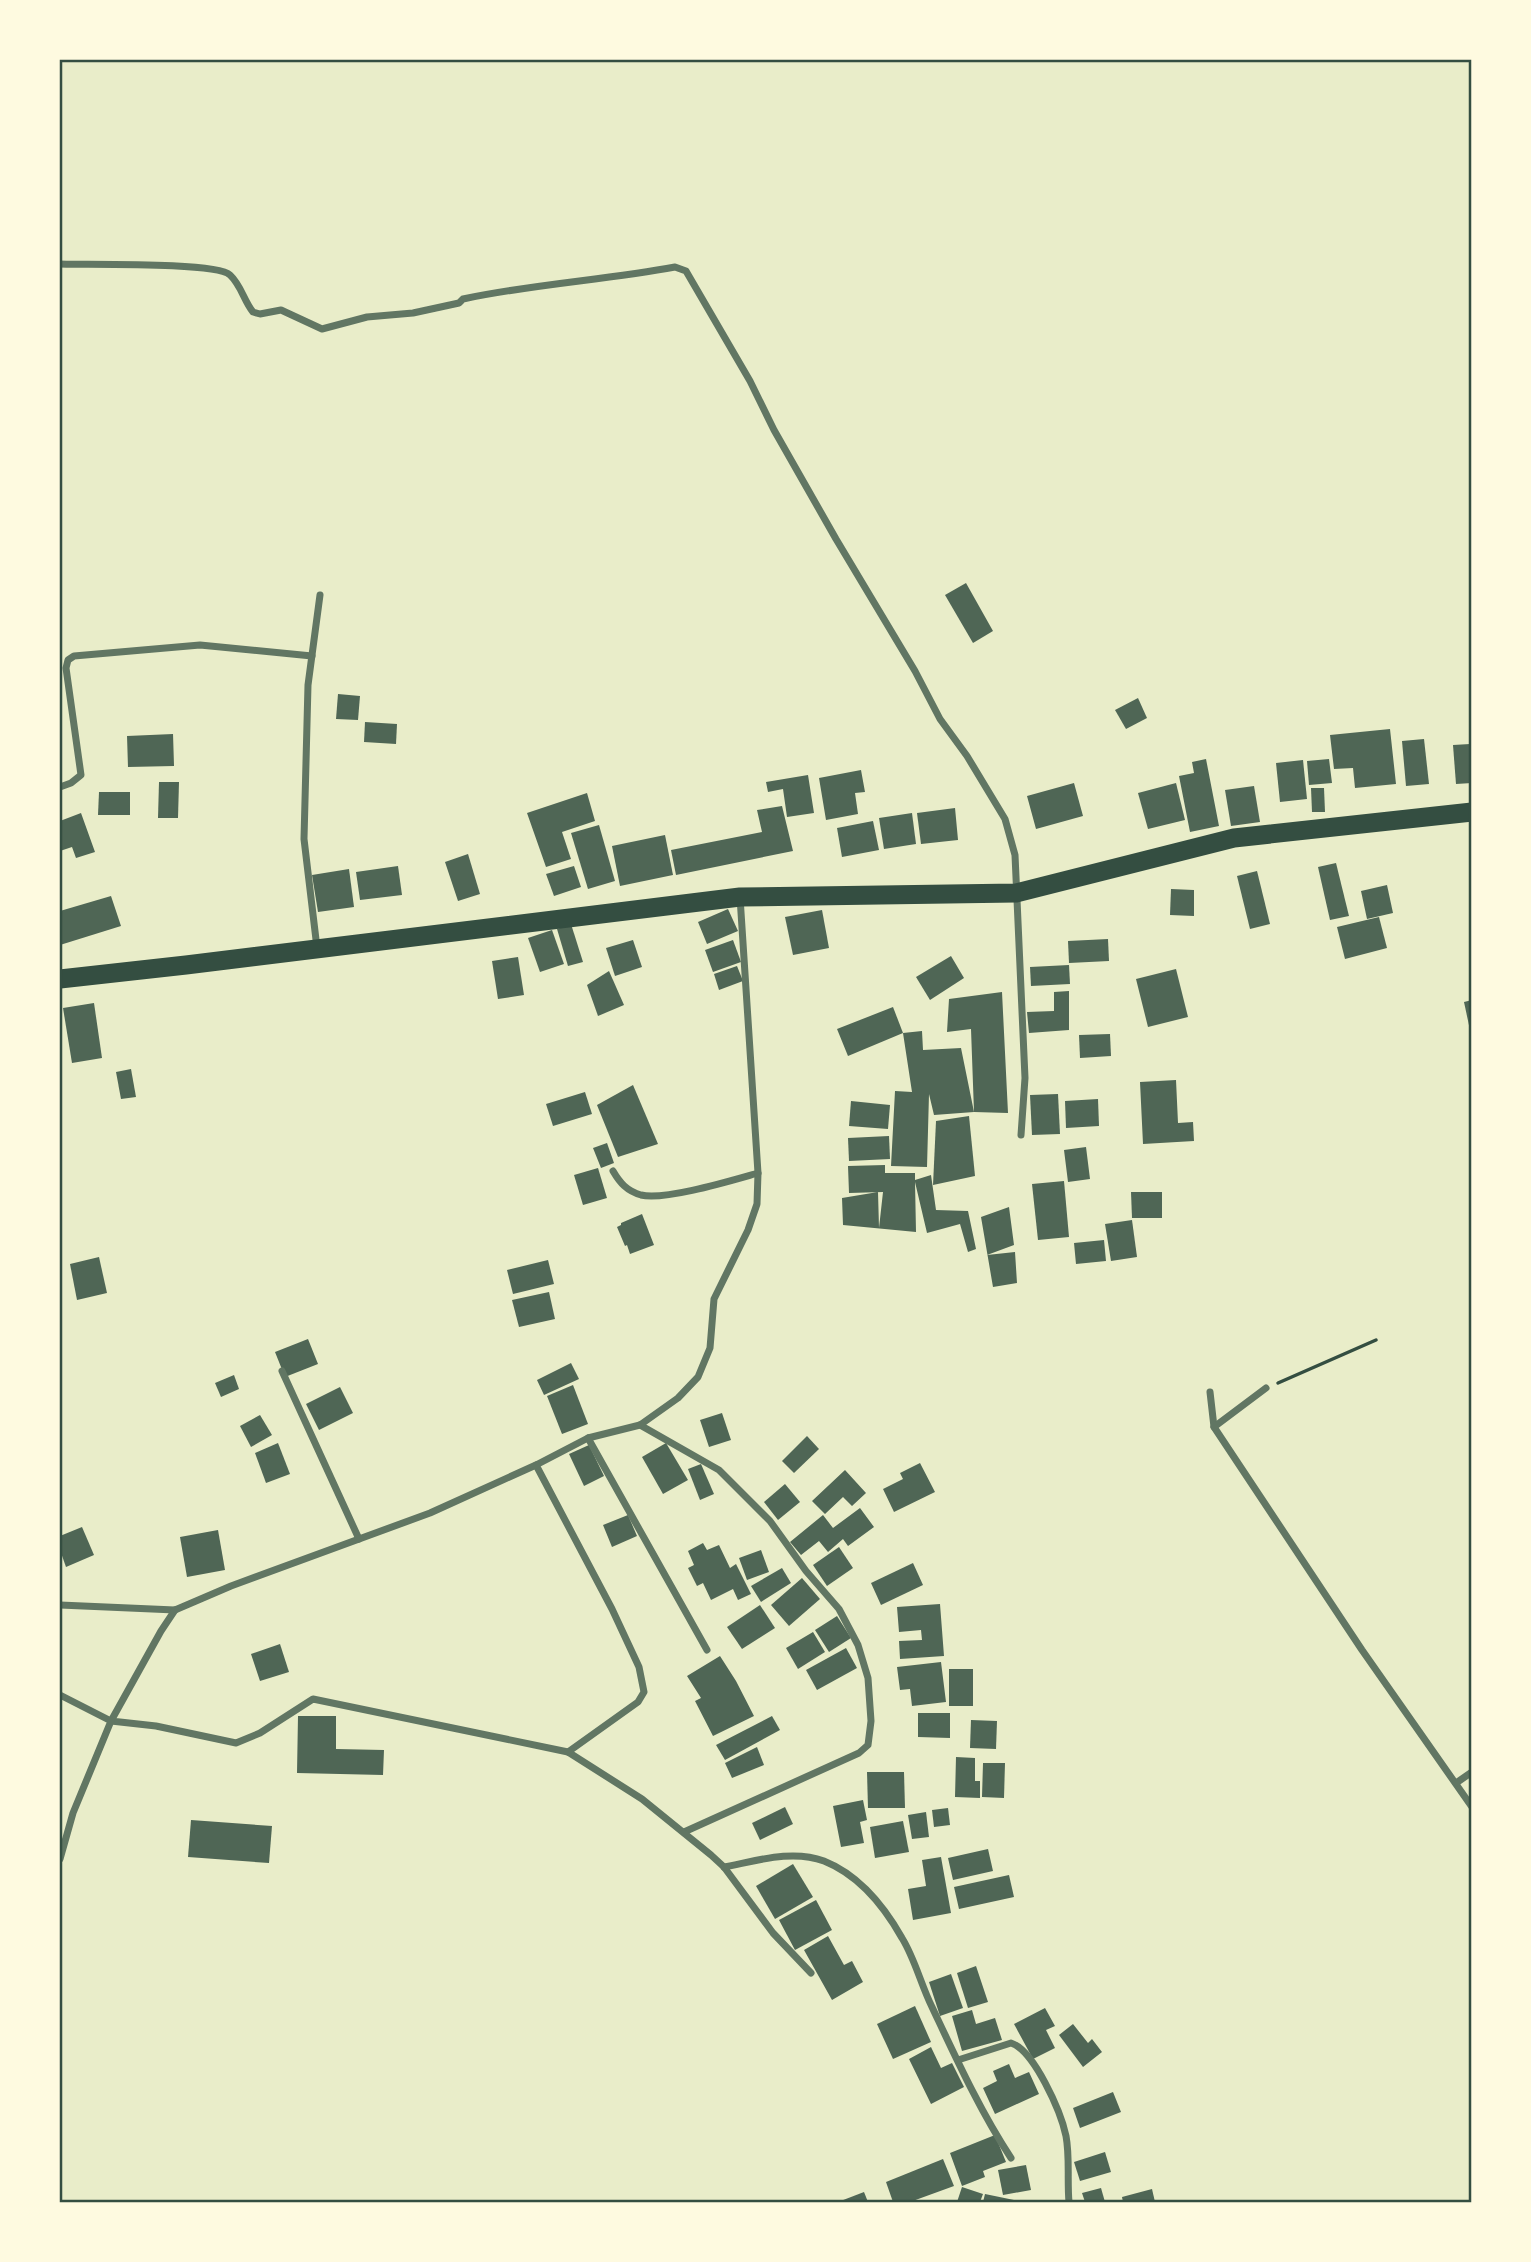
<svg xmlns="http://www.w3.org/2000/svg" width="1531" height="2262" viewBox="0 0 1531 2262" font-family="'Varela Round',sans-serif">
<rect width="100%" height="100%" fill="#e9edc9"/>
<!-- building -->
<g fill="#4f6655">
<polygon points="966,583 993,631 973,643 945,595"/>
<polygon points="338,694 360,696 358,720 336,719"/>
<polygon points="1138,698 1147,718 1126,729 1115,710"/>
<polygon points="365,722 397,724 396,744 364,742"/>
<polygon points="1390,729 1396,784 1355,788 1353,768 1334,769 1330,735"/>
<polygon points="173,734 174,766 128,767 127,736"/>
<polygon points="1424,739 1429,784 1406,786 1402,741"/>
<polygon points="1470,744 1472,783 1456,784 1453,745"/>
<polygon points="1206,759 1219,826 1190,832 1179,776 1194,773 1192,762"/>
<polygon points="1329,759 1332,783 1309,785 1307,761"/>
<polygon points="1303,760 1307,799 1280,802 1276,763"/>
<polygon points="861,770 865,792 855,793 858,814 826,820 819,778"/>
<polygon points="808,775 814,813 787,817 783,789 768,792 766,782"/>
<polygon points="159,782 179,782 178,818 158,818"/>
<polygon points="1074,783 1083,816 1036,829 1027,796"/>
<polygon points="1176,783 1185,820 1148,829 1138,793"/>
<polygon points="1254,786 1260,822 1231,826 1225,790"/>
<polygon points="1311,788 1324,788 1325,812 1312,812"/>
<polygon points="99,792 130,792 130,815 98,815"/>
<polygon points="587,793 595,821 562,832 571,859 546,867 527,813"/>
<polygon points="782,806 793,851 676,875 671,850 762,832 757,810"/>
<polygon points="955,808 958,840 921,844 917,813"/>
<polygon points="81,813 95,852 76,858 72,847 60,851 60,821"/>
<polygon points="912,813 916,844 884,849 879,818"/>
<polygon points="873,821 879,850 842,857 837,828"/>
<polygon points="599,825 615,881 588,889 571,833"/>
<polygon points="665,835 673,875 620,886 612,846"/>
<polygon points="468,854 480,894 458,901 445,862"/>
<polygon points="1336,863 1349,916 1330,920 1318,867"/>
<polygon points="398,866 402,895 360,900 356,872"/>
<polygon points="574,866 581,887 554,896 546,874"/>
<polygon points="349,869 354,907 318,912 312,875"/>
<polygon points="1257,871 1270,924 1250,929 1237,876"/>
<polygon points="1387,885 1393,913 1367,919 1361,891"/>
<polygon points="1171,889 1194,890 1194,916 1170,915"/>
<polygon points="111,896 121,926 60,945 60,911"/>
<polygon points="728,909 738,931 707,944 698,922"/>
<polygon points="822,910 829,948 793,955 785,917"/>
<polygon points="1379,917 1387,948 1345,959 1337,927"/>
<polygon points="571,924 583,962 568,966 557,929"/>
<polygon points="552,930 564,964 540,972 528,938"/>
<polygon points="1108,939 1109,961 1069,963 1068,941"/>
<polygon points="633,940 642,967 615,976 606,948"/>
<polygon points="733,940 741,962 713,972 705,950"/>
<polygon points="951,956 964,978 930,1000 916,977"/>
<polygon points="518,957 524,995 498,999 492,961"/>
<polygon points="1069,965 1070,984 1031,986 1030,967"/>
<polygon points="737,966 743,981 719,990 714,974"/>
<polygon points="1176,969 1188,1017 1148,1027 1136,979"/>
<polygon points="609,971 624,1005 598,1016 587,985"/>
<polygon points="1069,991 1069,1030 1029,1033 1027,1012 1054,1011 1054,992"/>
<polygon points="1002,992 1008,1113 974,1112 971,1029 947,1032 949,999"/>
<polygon points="1472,1000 1472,1030 1470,1030 1464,1002"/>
<polygon points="94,1003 102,1058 72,1063 63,1008"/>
<polygon points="893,1007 903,1033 848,1056 837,1029"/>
<polygon points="922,1031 923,1050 961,1048 974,1112 934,1115 929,1094 927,1167 891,1166 895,1091 912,1092 903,1033"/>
<polygon points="1110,1034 1111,1056 1080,1058 1079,1035"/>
<polygon points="131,1069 136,1097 121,1099 116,1072"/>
<polygon points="1176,1080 1178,1123 1193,1122 1194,1141 1143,1144 1140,1082"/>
<polygon points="633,1085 658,1144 618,1157 597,1105"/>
<polygon points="585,1092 592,1114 553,1126 546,1104"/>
<polygon points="1058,1094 1060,1134 1032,1135 1030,1095"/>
<polygon points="1098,1099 1099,1126 1066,1128 1065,1101"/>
<polygon points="851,1101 890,1105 888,1129 849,1126"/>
<polygon points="969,1116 975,1176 933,1185 936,1121"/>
<polygon points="889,1136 890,1159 849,1161 848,1138"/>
<polygon points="607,1143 614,1163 601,1168 593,1148"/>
<polygon points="1086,1147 1090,1179 1068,1182 1064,1150"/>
<polygon points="885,1165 885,1173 915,1173 915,1180 931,1175 936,1210 968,1211 976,1249 968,1252 960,1224 927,1233 915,1182 916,1232 843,1225 842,1198 878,1192 879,1228 883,1192 849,1193 848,1166"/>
<polygon points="598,1168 607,1198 583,1205 574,1175"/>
<polygon points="1064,1181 1069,1237 1038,1240 1032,1184"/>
<polygon points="1131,1192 1162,1192 1162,1218 1132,1218"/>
<polygon points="1009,1207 1014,1245 987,1255 1015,1252 1017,1283 993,1287 981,1217"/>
<polygon points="642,1214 654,1245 630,1254 627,1245 625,1246 617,1227 621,1225 621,1223"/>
<polygon points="1132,1220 1137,1257 1111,1261 1105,1224"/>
<polygon points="1104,1240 1106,1261 1076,1264 1074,1243"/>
<polygon points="99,1257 107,1293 77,1300 70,1264"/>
<polygon points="548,1260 554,1284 513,1294 507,1270"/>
<polygon points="549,1292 555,1319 519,1327 512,1300"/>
<polygon points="308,1339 318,1364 285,1377 275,1352"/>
<polygon points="571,1363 579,1379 544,1395 537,1380"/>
<polygon points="234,1375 239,1389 221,1397 215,1383"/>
<polygon points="573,1385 588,1424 562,1434 547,1396"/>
<polygon points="340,1387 353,1413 319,1430 306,1404"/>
<polygon points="722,1413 731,1440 709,1447 700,1420"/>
<polygon points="260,1415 272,1435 251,1447 240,1426"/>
<polygon points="807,1436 819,1449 794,1473 782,1461"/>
<polygon points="278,1443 290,1474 266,1483 255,1453"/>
<polygon points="666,1443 688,1480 663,1494 642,1457"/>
<polygon points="589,1445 604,1476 584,1486 569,1454"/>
<polygon points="920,1463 935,1492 894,1512 883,1489 903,1479 900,1473"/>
<polygon points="701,1464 714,1494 700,1500 688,1469"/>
<polygon points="845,1470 866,1493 852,1506 843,1497 825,1514 812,1501"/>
<polygon points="785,1484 800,1502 778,1520 764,1502"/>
<polygon points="860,1508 874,1527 848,1546 843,1539 828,1552 819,1541 801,1555 790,1542 823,1515 833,1528"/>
<polygon points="628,1515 637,1536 612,1547 603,1525"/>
<polygon points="82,1527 94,1555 66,1567 60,1550 60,1536"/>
<polygon points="218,1530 225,1570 187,1577 180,1537"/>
<polygon points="703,1543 707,1550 719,1545 730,1568 736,1564 751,1594 738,1600 733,1589 711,1600 703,1583 697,1586 688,1568 694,1565 688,1551"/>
<polygon points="839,1547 853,1568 827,1586 813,1565"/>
<polygon points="761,1550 769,1572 747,1580 739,1558"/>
<polygon points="913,1563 923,1585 881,1605 871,1583"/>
<polygon points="782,1568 791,1583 761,1602 751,1586"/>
<polygon points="802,1578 820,1599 789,1626 771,1605"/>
<polygon points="940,1604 944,1656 900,1659 899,1641 922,1640 921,1630 899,1632 897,1607"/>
<polygon points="760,1605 775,1628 742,1649 727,1627"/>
<polygon points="837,1616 851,1638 829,1652 815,1630"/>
<polygon points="813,1632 825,1652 798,1669 786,1648"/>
<polygon points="280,1644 289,1672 260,1681 251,1654"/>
<polygon points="846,1648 857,1668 817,1690 806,1670"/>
<polygon points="720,1656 736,1681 754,1716 713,1736 695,1701 701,1698 687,1676"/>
<polygon points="941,1662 946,1702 912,1706 910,1689 900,1690 897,1667"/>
<rect x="949" y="1669" width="24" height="37"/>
<polygon points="918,1713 950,1713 950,1738 918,1737"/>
<polygon points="298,1716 336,1716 336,1749 384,1750 383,1775 297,1773"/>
<polygon points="772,1716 780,1730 725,1760 716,1745"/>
<polygon points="971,1720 997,1721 996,1749 970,1748"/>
<polygon points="757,1747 764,1765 732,1778 725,1763"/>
<polygon points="956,1757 975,1758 975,1781 980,1781 980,1798 955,1797"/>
<polygon points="983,1763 1005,1763 1004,1798 982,1797"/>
<polygon points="867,1772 904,1772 905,1808 868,1808"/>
<polygon points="863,1800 867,1820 860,1822 864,1843 841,1847 833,1806"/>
<polygon points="785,1807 793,1824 760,1840 752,1823"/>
<polygon points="948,1808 950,1825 934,1827 932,1810"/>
<polygon points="926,1812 929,1837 912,1839 908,1815"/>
<polygon points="191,1820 272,1826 269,1863 188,1857"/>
<polygon points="903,1821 909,1852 875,1858 870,1827"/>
<polygon points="988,1849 993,1871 953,1880 948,1858"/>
<polygon points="941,1857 951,1913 913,1920 908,1889 926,1886 922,1860"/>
<polygon points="793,1864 813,1897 775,1919 756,1886"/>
<polygon points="1009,1875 1014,1897 959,1909 954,1887"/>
<polygon points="816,1900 832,1930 795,1950 779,1920"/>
<polygon points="828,1936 844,1965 852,1961 863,1982 832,2000 804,1950"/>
<polygon points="976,1966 988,2002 968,2008 957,1973"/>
<polygon points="951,1974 963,2008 940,2016 929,1982"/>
<polygon points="915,2006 931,2042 893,2059 877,2024"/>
<polygon points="1045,2008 1055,2026 1046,2030 1055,2048 1033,2059 1014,2024"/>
<polygon points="972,2010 976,2024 995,2018 1002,2040 962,2051 952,2016"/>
<polygon points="1073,2024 1088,2043 1092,2039 1102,2052 1083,2067 1059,2035"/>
<polygon points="931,2047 941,2068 952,2063 964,2087 931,2104 909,2059"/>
<polygon points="1009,2064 1015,2078 1029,2072 1039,2094 995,2114 983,2088 997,2081 993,2071"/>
<polygon points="1113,2092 1121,2112 1080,2128 1073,2108"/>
<polygon points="995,2135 1006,2162 983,2171 985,2177 962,2186 950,2153"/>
<polygon points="1105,2152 1111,2172 1080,2181 1074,2162"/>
<polygon points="943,2159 954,2186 910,2202 893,2202 886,2182"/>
<polygon points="1026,2165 1031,2190 1003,2195 998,2170"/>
<polygon points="962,2187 983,2194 980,2202 957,2202"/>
<polygon points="1101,2188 1105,2202 1085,2202 1082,2193"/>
<polygon points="1152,2189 1155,2202 1123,2202 1122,2197"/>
<polygon points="864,2192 868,2202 838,2202"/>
<polygon points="985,2194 1014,2200 1013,2202 983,2202"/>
</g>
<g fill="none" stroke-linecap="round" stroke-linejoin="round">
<!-- path -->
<polyline stroke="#344e41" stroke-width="3.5" points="1278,1383 1376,1340"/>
<!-- minor -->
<g stroke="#617663" stroke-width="7">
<path d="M60 264C86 265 216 262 230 275 241 285 244 301 253 312L260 314 281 310 322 329 367 317 413 313 459 303 463 299C533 284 605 280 675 267L686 271 750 381 774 430 836 539 915 671 940 719 967 756 1005 819 1015 855 1025 1078 1021 1135"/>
<polyline points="60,787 71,783 81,775 66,668 68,660 74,656 200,645 312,656"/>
<polyline points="317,948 304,839 308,685 320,595"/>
<path d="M613 1171C620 1183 627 1191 641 1195 664 1201 733 1180 758 1173"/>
<polyline points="282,1371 359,1539"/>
<polyline points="1210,1392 1214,1427 1362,1650 1472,1807"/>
<polyline points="640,1425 719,1470 770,1521 806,1571 839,1609 858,1645 868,1678 871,1721 868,1745 859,1753 684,1832"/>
<polyline points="1214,1427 1266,1388"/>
<polyline points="588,1438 707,1650"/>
<polyline points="536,1465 612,1609 639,1667 644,1692 638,1702 568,1752"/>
<polyline points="60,1605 175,1610 231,1586 430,1513 536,1465 588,1438 640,1425 678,1398 698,1377 710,1348 714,1299 748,1230 757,1204 758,1173 740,897"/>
<polyline points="175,1610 161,1631 111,1721 156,1726 236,1743 260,1733 313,1699 568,1752 642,1799 711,1855 724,1867 773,1933 811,1973"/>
<polyline points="60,1695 111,1721 73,1813 60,1859"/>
<polyline points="1456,1783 1472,1772"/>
<path d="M724 1867C756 1861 792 1849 824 1861 859 1875 884 1906 902 1938 915 1959 921 1985 932 2007 956 2058 980 2111 1011 2158"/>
<path d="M958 2060 1011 2043C1034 2050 1061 2112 1066 2136 1070 2157 1067 2181 1069 2202"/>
</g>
<!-- trunk -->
<polyline stroke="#344e41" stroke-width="19" points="60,979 186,965 740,897 1016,893 1234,838 1472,812"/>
</g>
<!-- border -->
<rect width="1531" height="2262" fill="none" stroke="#fefae0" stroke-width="122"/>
<rect x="61" y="61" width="1409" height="2140" fill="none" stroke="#344e41" stroke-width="2.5"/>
</svg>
